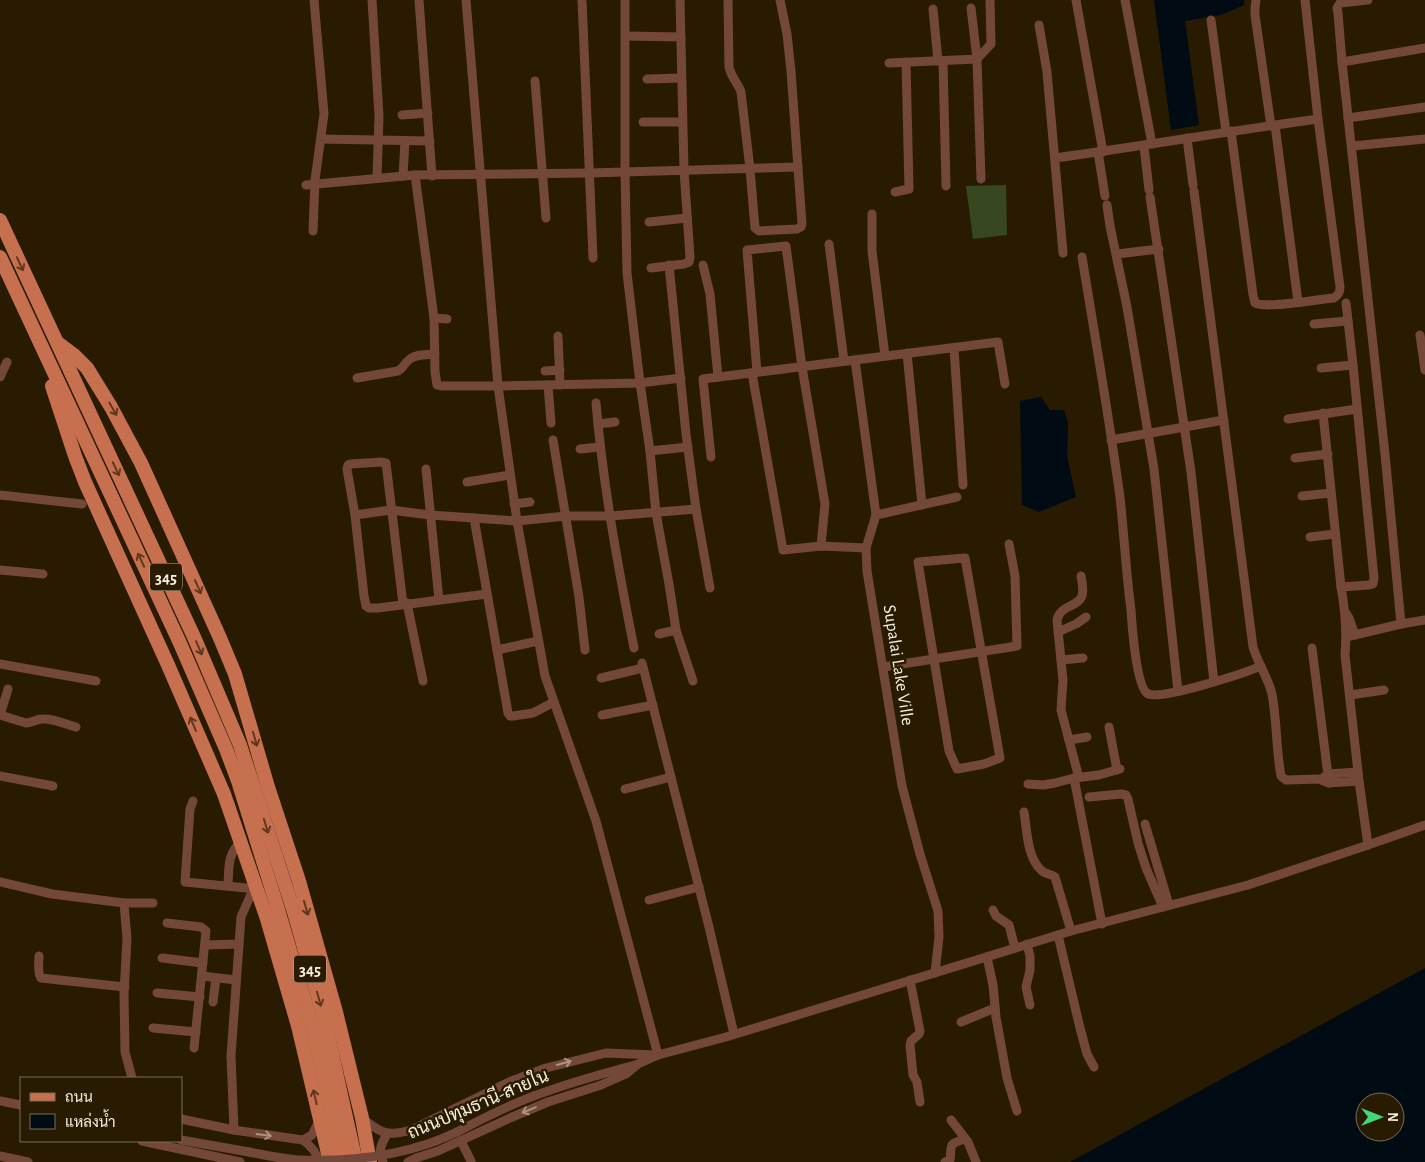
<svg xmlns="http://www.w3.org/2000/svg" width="1425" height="1162" viewBox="0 0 1425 1162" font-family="'Alegreya Sans',Sarabun,sans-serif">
<rect width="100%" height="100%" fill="#291b01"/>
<!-- green -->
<polygon fill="#374820" points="1006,185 1007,235 973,239 966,186"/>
<!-- water -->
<g fill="#000b14" fill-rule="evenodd">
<polygon points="1154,0 1244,0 1244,5 1221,15 1185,21 1199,125 1171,130"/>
<polygon points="1041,397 1050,410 1064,410 1068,423 1067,456 1076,497 1039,512 1022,505 1020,401"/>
<path d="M1425 968V1162H1070ZM1365 1102H1395V1132H1365Z"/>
</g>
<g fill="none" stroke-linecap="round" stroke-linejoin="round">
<!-- minor -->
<g stroke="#734839" stroke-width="9">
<polyline points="372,0 379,116 377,178"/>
<polyline points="419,0 432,176"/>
<polyline points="466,0 498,386 517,521 545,676 596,821 658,1055"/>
<polyline points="582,0 593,258"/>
<polyline points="625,0 625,172 627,273 640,383 650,451 656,513 669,584 676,630 693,681"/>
<path d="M728 0 729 67C731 77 738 83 741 92L750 169 755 228 759 231 797 229 801 227 802 224 791 71 787 34 780 0"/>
<polyline points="1076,0 1103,152"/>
<polyline points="1125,0 1152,144"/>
<polyline points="1256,0 1255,8 1255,15 1271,126"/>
<polyline points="1368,0 1340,3 1337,8 1338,13 1342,62 1385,454 1401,624"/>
<polyline points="933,9 938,61"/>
<polyline points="1211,20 1226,132"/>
<polyline points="1039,25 1047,72 1063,253"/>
<polyline points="626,36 681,37"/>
<polyline points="943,61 946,186"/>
<polyline points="1342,62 1425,48"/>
<polyline points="889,63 977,59 971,8"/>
<polyline points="647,79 681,78"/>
<polyline points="535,81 546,218"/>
<polyline points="402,115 428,113"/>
<polyline points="1348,118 1425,107"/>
<polyline points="643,122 682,122"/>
<polyline points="1275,125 1298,302"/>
<path d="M1231 131 1253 295 1255 303C1267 309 1318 299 1334 298 1338 295 1340 293 1340 287L1318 119 1305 0"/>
<polyline points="1187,138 1193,185"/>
<polyline points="321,139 430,141"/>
<polyline points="1144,146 1149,190"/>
<polyline points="1352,146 1425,139"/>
<polyline points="1098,152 1105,196"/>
<path d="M1055 158C1143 146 1230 131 1318 119"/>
<polyline points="415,175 434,318 435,372 437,385 441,386 498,386 640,383 681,378"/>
<polyline points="403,176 405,141"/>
<polyline points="981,179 977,59 991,44 990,0"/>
<polyline points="306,185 415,175 589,173 798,167"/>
<path d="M1194 191 1253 647C1258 664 1268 677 1272 694 1277 721 1276 749 1281 776L1286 780 1319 779 1329 783 1359 781"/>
<polyline points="895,192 909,189 906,62"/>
<polyline points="1150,197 1191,472 1214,682"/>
<polyline points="1107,205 1110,226 1127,307 1154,469 1178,691"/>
<polyline points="872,214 872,251 885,356"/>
<polyline points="649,222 687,218"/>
<polyline points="313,231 315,180 324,114 314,0"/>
<polyline points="829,244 844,361"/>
<polyline points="1117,254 1159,249"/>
<path d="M1082 257C1095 337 1109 417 1120 497 1124 534 1126 572 1131 610 1132 625 1136 688 1148 694 1162 700 1245 673 1261 666"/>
<polyline points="669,265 686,434 696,509 710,588"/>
<polyline points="703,265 710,294 718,377"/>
<polyline points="651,268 684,264 689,262 690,257 684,170 680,0"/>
<path d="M1346 303 1353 365 1374 578 1373 584 1369 585 1341 587C1345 609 1347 632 1345 655L1359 781 1368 845"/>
<polyline points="434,318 447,319"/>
<polyline points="1314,324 1348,321"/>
<polyline points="1420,335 1425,370"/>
<polyline points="558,336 560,385"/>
<polyline points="954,348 963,485"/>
<polyline points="907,353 922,505"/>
<polyline points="855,360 876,515 866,548 867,571 902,786 920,854 938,911 939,937 935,973"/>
<polyline points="1321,368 1353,365"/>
<polyline points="545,371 560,370"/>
<polyline points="757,372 747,250 786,246 802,367 825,504 821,546"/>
<polyline points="752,373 783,550 821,546 866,548"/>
<polyline points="0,377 7,362"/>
<path d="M357 378 398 371C404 368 405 362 410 359 416 354 427 355 435 354"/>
<polyline points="548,385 551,423"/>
<path d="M596 403C603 485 618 567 634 648"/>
<polyline points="1323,413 1341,587"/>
<polyline points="1288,419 1357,409"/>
<polyline points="598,424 615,422"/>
<polyline points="553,440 579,597 585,650"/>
<polyline points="1111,440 1224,420"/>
<polyline points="580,449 600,447"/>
<polyline points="650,451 688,447"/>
<polyline points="711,457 703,379 998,342 1005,384"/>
<polyline points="1295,458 1328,454"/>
<polyline points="426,469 439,600"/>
<polyline points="467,482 510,475"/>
<polyline points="0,495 82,504"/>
<polyline points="1302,496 1331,493"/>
<polyline points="514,504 530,502"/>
<polyline points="355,515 391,510 430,515 517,521 566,516 611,516 696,509"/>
<polyline points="876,515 957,497"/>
<polyline points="474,518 508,713 510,716 513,716 533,713 554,702"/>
<polyline points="1310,537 1335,534"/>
<polygon points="965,558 1000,758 984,764 957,769 949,751 918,562"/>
<polyline points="0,570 43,574"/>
<polyline points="407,603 423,681"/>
<polyline points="403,604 386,463 382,462 350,464 348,465 347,469 355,515 364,596 366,606 369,608 378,608 487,594"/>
<polyline points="1346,613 1349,618 1355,635"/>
<polyline points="1058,632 1076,624 1086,617"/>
<polyline points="659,634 676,630"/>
<polyline points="1346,637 1401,624 1425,620"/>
<polyline points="1312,648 1329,783"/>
<polyline points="497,650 538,641"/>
<polyline points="1061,660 1083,658"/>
<polyline points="642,663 709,927 734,1034"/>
<polyline points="0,664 96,681"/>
<polyline points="883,667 1017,646 1015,576 1009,544"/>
<polyline points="601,678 643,668"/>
<polyline points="1350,695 1384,690"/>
<path d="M0 715 26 723C32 723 36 719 42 719 53 718 65 724 76 727"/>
<polyline points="0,715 8,689"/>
<polyline points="602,715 653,705"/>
<polyline points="1109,727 1117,770"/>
<polyline points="1069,740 1087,737"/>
<polyline points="0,776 53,786"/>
<polyline points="1324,777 1328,774 1358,772"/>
<polyline points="1074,778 1102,924"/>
<path d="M1079 778 1061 710 1063 680 1057 620C1060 605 1078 607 1082 596 1084 589 1082 582 1081 576"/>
<polyline points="1028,784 1043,785 1055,783 1074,778 1099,775 1120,769"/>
<polyline points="625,789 671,777"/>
<polyline points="1089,797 1121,794 1126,795 1128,799 1138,843 1146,868 1163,907"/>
<polyline points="193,801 190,809 185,882 246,888 257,887"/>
<path d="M1024 812C1027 830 1027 857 1041 870 1045 875 1051 873 1055 877L1071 931"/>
<polyline points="1145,824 1169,905"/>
<polyline points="0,882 52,894 124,903 153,903"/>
<path d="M228 886C229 868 227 854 241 842"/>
<polyline points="649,900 699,887"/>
<polyline points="124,903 127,939 124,993 125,1052 132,1078"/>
<polyline points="993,910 996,916 1009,925 1015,948"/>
<polyline points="167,923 201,927 206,931 194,1048"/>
<polyline points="1058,935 1080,1028 1087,1054 1094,1067"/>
<polyline points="1027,944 1030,956 1030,970 1026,987 1030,1005"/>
<polyline points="205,945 239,944"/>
<path d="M39 956C39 962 37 972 41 978L125 987"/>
<polyline points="987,957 993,985 996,1017 1007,1078 1017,1111"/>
<polyline points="162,958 203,963"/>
<polyline points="202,976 236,980"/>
<polyline points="910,980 920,1031 919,1034 911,1041 910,1045 913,1075 917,1082 920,1102"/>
<polyline points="157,993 200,997"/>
<polyline points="213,1002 216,978"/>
<polyline points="961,1022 995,1008"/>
<polyline points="153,1028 196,1032"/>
<polyline points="0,1101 21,1105"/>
<path d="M362 1118C380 1133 388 1137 411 1130L509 1082 546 1068 606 1053 656 1055"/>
<polyline points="181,1119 234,1130 303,1140 312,1135 320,1119"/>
<polyline points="951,1120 968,1142 976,1162"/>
<polyline points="234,1130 231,1056 241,917 252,892 257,887"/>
<path d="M457 1132C485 1117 515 1102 545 1092 575 1081 605 1073 635 1065"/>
<polyline points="181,1140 249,1152"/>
<path d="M303 1140C311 1146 317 1152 319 1162"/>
<polyline points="142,1141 240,1162"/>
<polyline points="461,1141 471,1161"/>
<polyline points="0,1156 28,1162"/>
<path d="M383 1162C378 1149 381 1145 387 1134"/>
<polyline points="408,1162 416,1158 438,1151 510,1118 548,1102 601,1085 626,1074 638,1064 658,1055 726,1037 1071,931 1248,885 1368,845 1425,825"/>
<path d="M945 1162 950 1160C952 1146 947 1144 965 1139"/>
</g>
<!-- primary -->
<g stroke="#c77050" stroke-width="14">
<polyline points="0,220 194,637 240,745 294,912 324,1018 356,1162"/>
<polyline points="0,257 179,641 226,749 238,781 277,906 311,1022 333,1116 343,1162"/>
<polyline points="58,343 74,355 87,368 111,407 141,463 220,638 235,674 268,787 299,881 336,1012 362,1118 370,1162"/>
<polyline points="52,386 75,456 85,482 168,665 224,794 267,919 298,1026 330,1162"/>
</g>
<!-- minor-bridge -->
<path stroke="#734839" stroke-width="9" d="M249 1152C265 1155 282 1159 299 1160 353 1162 407 1156 457 1132"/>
</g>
<!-- one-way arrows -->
<defs><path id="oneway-shaft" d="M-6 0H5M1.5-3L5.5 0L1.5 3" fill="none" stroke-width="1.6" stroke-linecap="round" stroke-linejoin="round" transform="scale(1.25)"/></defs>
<g stroke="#60391d">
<use href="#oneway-shaft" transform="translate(20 264) rotate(65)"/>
<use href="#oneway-shaft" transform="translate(113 409) rotate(60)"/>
<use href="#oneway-shaft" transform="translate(116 469) rotate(65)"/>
<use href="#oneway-shaft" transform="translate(141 560) rotate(-115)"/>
<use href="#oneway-shaft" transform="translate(198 587) rotate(66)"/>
<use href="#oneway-shaft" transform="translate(199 648) rotate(66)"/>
<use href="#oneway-shaft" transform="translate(193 724) rotate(-113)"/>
<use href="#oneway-shaft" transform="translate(255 739) rotate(74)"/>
<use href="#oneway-shaft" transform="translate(266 826) rotate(73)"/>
<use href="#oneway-shaft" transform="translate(306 908) rotate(74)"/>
<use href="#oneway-shaft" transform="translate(319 999) rotate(74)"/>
<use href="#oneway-shaft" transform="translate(315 1097) rotate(-103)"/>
</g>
<g stroke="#ae9283">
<use href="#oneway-shaft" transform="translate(564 1063) rotate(-16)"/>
<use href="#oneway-shaft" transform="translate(529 1110) rotate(158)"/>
<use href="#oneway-shaft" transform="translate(264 1135) rotate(8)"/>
</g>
<g text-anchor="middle" stroke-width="5" stroke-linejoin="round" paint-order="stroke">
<!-- shield labels -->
<g fill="#291b01" stroke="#b8ae9b" stroke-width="1">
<rect x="150" y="563.5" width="32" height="27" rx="4"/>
<rect x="294" y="955.5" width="32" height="27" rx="4"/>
</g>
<g font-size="16" font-weight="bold" fill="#f6eddd">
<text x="166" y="583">345</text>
<text x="310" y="975">345</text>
</g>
<!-- street labels -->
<g font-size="18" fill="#f6eddd" stroke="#291b01">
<text transform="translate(899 665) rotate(81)" y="6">Supalai Lake Ville</text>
<text transform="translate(478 1104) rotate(-23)" y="6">ถนนปทุมธานี-สายใน</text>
</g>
</g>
<!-- legend -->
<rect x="20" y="1077" width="162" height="65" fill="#291b01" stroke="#7b6f59"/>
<rect x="30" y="1093" width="25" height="8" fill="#c77050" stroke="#7b6f59"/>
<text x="65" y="1102" font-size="15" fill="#f6eddd">ถนน</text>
<rect x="30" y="1114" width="25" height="15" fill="#000b14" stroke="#7b6f59"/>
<text x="65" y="1127" font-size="15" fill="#f6eddd">แหล่งน้ำ</text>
<!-- north arrow -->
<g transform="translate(1380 1117) rotate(90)"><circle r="24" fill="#291b01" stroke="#7b6f59"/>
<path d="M0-4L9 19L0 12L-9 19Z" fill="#43d77b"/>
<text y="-8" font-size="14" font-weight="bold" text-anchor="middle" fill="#f6eddd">N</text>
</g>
</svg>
